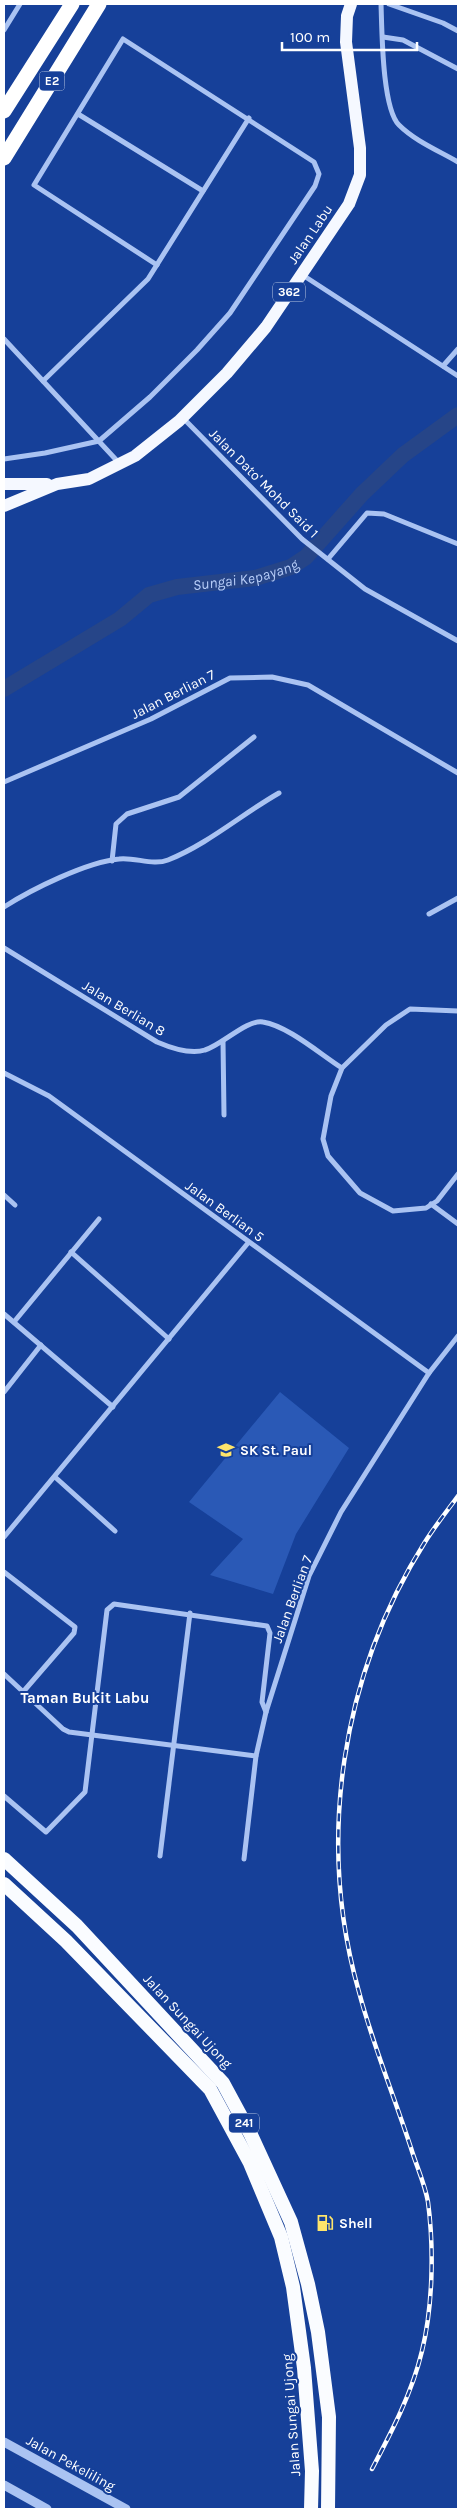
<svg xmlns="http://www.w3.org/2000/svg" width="462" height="2513" viewBox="0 0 462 2513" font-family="Karla,sans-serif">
<rect width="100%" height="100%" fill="#164099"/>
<!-- green -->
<polygon fill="#2a59b6" points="280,1392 349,1448 296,1534 273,1594 210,1575 243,1539 189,1502"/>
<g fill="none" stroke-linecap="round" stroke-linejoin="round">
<!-- river -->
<path stroke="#264588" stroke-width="16" id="s1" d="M4 689 120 619 149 595 177 587 255 578 291 567 306 557 362 494 403 455 458 415"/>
<!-- minor -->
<g stroke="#aac3f2" stroke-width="5">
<path d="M381 4C382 30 382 108 399 125 415 141 439 151 458 162"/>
<polyline points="389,4 443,23 458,31"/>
<polyline points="4,30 20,4"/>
<polyline points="383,37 403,40 458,69"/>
<polyline points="78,114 203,191"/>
<polyline points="301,274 458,376"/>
<polyline points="4,339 120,464"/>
<polyline points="443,366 458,349"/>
<polyline points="43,381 148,279 249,118"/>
<polyline points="183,418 302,539 365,589 458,641"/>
<polyline points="4,459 45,453 99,441 150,397 197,350 230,313 315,186 319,174 314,162 123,39 34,185 157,265"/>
<polyline points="328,559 367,513 384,514 458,544"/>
<polyline points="4,782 151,719 230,678 272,677 308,685 458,773"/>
<polyline points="112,861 116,824 127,814 179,797 254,737"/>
<path d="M4 907C32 889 87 862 119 859 135 857 153 866 168 860 208 844 242 814 279 793"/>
<polyline points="429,914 458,898"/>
<path d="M4 948 157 1042C171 1048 190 1055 205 1050 222 1045 247 1019 263 1022 288 1026 320 1054 342 1068"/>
<polyline points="458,1011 410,1009 386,1025 342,1068 331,1096 323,1139 328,1156 360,1193 393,1211 426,1208 437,1201 458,1174"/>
<polyline points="223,1041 224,1115"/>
<polyline points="4,1073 49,1096 429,1373"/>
<polyline points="4,1195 15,1205"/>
<polyline points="431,1204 458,1224"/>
<polyline points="71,1252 169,1339"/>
<polyline points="4,1314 113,1407"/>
<polyline points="14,1322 99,1219"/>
<polyline points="4,1392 41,1345"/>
<polyline points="55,1477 115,1531"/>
<polyline points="4,1537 248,1243"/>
<polyline points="4,1572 75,1627 74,1633 23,1692"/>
<polyline points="4,1674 63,1729 69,1732 256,1756"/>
<polyline points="4,1796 46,1832 85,1792 107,1610 114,1604 267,1626 270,1633 262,1702 266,1712"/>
<polyline points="160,1856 190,1613"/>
<polyline points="244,1859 256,1756 266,1712 309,1576 341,1512 429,1373 458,1336"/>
</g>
<!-- tertiary -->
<g stroke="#aac3f2" stroke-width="9">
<polyline points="4,2442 126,2509"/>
<polyline points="4,2485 47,2509"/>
</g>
<!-- primary -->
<g stroke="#f5f8ff" stroke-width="12">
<polyline points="4,484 47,484"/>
<polyline points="4,506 57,484 89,479 135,456 179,421 227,373 266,327 349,204 360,175 360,148 346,42 347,16 351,4"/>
</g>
<!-- trunk -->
<g stroke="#fafcff" stroke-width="14">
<polyline points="4,1859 77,1926 223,2083 251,2135 291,2222 308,2284 318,2332 329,2417 328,2509"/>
<polyline points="4,1884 66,1941 210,2089 250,2163 281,2237 293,2287 304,2368 312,2471 311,2509"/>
</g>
<!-- motorway -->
<g stroke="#fff" stroke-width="15">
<polyline points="4,111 72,4"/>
<polyline points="4,158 99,4"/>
</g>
<!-- rail casing -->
<g stroke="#fff" stroke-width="4.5">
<path id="rail" d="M372 2469C392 2431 412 2393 422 2351 433 2306 434 2248 428 2202 425 2184 416 2165 411 2148 394 2096 373 2045 359 1992 316 1841 341 1675 425 1542 435 1526 447 1511 458 1496"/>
</g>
<!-- rail -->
<use href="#rail" stroke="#164099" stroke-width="2.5" stroke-dasharray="8" stroke-linecap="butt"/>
</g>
<!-- icons -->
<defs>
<g id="school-bare" transform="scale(1.35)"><path d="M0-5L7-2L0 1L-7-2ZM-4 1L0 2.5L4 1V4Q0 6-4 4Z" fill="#ffe56b" stroke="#164099" stroke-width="2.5" paint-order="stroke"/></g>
<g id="fuel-bare" transform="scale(1.35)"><path d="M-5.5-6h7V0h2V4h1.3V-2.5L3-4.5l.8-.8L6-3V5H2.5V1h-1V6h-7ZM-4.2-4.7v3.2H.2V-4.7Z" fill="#ffe56b" stroke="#164099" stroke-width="2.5" paint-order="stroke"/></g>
</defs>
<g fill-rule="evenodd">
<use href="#school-bare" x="226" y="1450"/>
<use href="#fuel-bare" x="325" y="2223"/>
</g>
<g text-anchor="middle" stroke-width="4" stroke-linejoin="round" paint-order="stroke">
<!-- shield labels -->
<g fill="#164099" stroke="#b9c6e0" stroke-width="1">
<rect x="39.5" y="71.5" width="25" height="19" rx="4"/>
<rect x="273" y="282.5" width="32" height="19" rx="4"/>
<rect x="229" y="2113.5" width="30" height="19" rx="4"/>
</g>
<g font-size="12" font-weight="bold" fill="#fff">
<text x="52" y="85">E2</text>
<text x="289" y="296">362</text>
<text x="244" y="2127">241</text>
</g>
<!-- street labels -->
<g font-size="14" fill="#fff" stroke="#164099">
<text transform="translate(310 234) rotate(-56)" y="5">Jalan Labu</text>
<text transform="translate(264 483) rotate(45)" y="5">Jalan Dato' Mohd Said 1</text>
<text transform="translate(173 694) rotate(-27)" y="5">Jalan Berlian 7</text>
<text transform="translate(124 1008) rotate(31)" y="5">Jalan Berlian 8</text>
<text transform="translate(225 1211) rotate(36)" y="5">Jalan Berlian 5</text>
<text transform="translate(292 1599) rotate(-70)" y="5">Jalan Berlian 7</text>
<text transform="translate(188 2021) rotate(47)" y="5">Jalan Sungai Ujong</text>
<text transform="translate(291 2415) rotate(-94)" y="5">Jalan Sungai Ujong</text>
<text transform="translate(71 2463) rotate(29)" y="5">Jalan Pekeliling</text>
</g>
<!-- poi labels -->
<g font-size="14" font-weight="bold" fill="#fff" stroke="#164099" text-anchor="start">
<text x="240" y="1455">SK St. Paul</text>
<text x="339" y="2228">Shell</text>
</g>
<!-- water labels -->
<g font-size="15" font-style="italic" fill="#b7cdf8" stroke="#164099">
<text dy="5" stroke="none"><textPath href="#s1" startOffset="272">Sungai Kepayang</textPath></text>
</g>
<!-- neighbourhood labels -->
<g font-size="15" font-weight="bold" fill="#fff" stroke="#164099">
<text x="85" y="1703">Taman Bukit Labu</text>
</g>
</g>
<!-- border -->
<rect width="462" height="2513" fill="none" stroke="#ffffff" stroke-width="10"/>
<!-- scale -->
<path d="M282 42v8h135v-8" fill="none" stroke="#ffffff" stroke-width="2.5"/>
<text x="290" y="42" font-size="15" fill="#ffffff" stroke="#164099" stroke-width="4" paint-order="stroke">100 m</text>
</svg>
